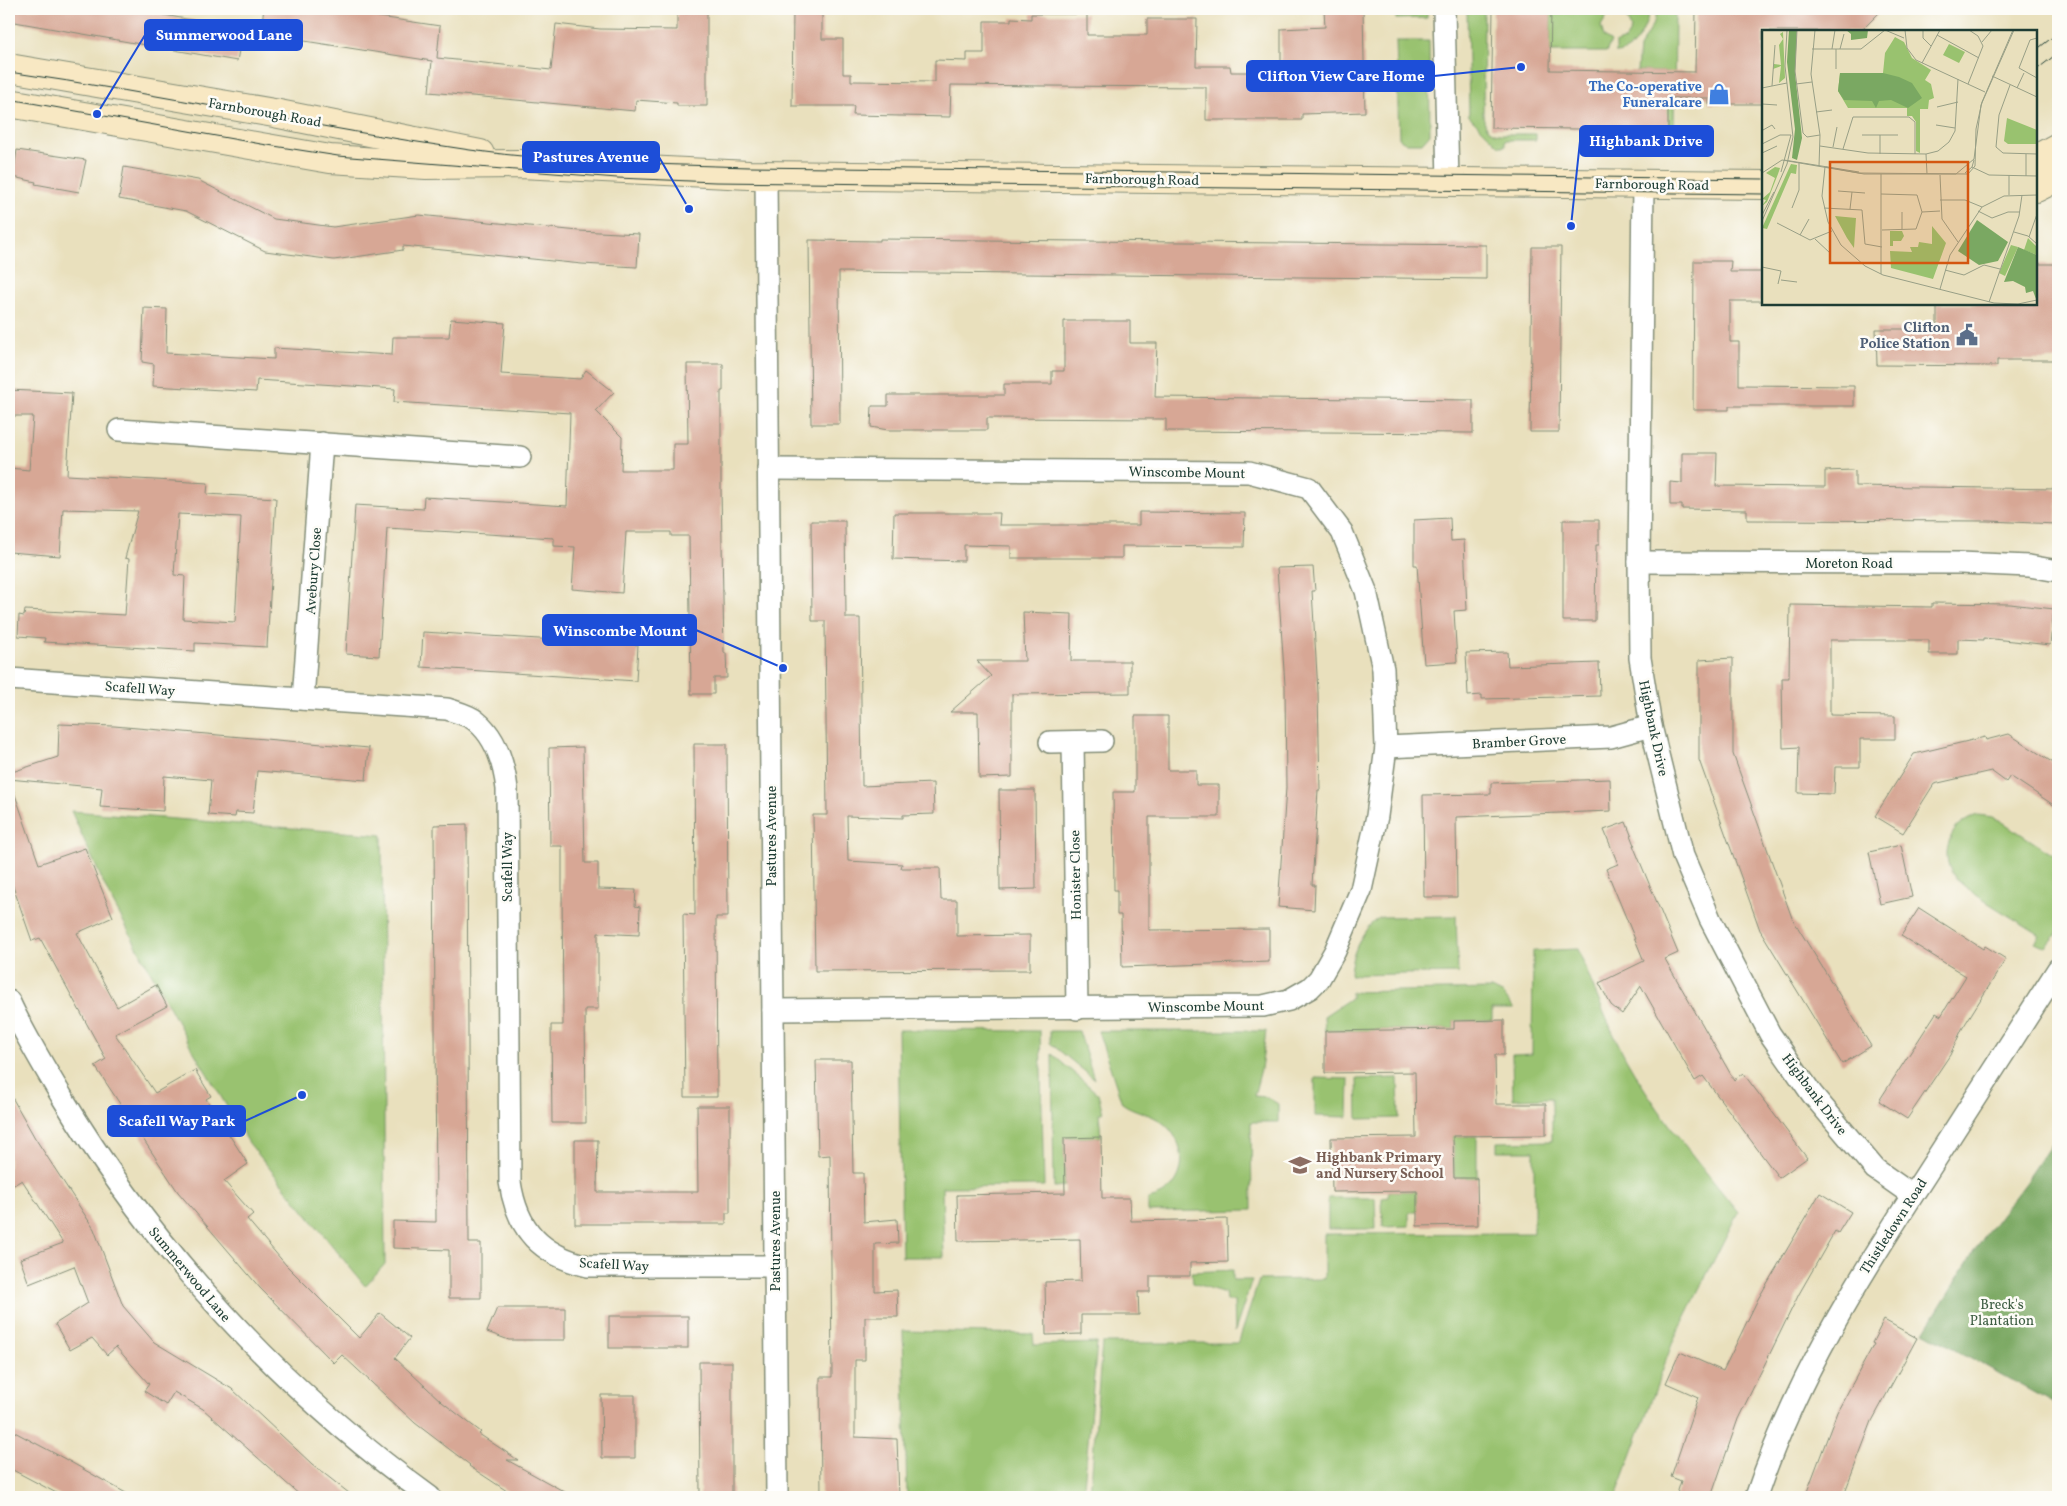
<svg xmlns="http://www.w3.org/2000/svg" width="2067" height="1506" viewBox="0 0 2067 1506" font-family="Vollkorn,serif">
<rect width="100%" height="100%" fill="#fdfcf7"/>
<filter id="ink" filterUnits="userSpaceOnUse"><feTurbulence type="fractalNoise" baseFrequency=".02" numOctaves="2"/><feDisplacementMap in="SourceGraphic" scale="10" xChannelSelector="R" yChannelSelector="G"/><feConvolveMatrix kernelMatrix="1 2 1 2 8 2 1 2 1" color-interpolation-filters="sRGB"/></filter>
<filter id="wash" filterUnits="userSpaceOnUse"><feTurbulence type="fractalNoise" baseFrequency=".0096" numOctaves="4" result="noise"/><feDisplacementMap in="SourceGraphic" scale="20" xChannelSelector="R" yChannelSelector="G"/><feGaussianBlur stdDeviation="1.12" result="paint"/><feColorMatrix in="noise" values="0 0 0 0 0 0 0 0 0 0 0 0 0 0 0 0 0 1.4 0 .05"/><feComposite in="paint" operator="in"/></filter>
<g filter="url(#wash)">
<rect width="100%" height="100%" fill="#e9e0bd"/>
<!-- green -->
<g fill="#99c26f" stroke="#5c8052">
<polygon points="1396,9 1427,9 1427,18 1396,19"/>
<path d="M1467 9H1484L1483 114C1484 125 1488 132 1499 134H1536V140H1505V146H1499L1469 116Z"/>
<path d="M1551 9H1649C1648 25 1635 53 1616 53V43L1625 40 1631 30 1627 18 1619 14 1607 16 1601 26 1604 37 1611 42 1606 52H1550Z"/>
<polygon points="1657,9 1675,9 1674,128 1660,146 1599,146 1599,135 1604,135 1604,129 1667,130 1668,72 1637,71 1639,48 1654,22"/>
<polygon points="1396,41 1429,41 1430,134 1422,143 1406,143 1399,138"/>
<polygon points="71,811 382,835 385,1264 365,1286 249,1143 191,1047 108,893"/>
<path d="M1978 815 1993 817 2001 821 2058 858V933L2046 947 2035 942 2040 935C2019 921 1967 893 1954 876 1946 865 1945 851 1950 839 1954 827 1966 818 1978 815Z"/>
<path d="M1456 916 1458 973 1350 975C1350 956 1364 923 1382 917Z"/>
<path d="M1578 949C1595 991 1611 1035 1635 1074 1665 1123 1702 1167 1738 1212L1672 1344 1616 1497H1090L1102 1343H1236L1239 1341 1259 1280 1324 1279V1234L1534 1233V1151H1497V1142L1552 1141V1098L1513 1099 1512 1055 1532 1054 1533 951Z"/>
<polygon points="1492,989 1504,995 1514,1009 1492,1009 1492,1020 1454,1021 1454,1029 1325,1031 1324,1016 1351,998 1351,992"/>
<polygon points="898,1030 1040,1031 1044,1186 942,1187 944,1257 902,1257"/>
<polygon points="1050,1031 1079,1031 1094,1079 1050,1043"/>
<path d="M1098 1031H1266L1261 1069 1254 1096 1267 1097 1278 1104V1122H1251L1252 1210 1148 1212V1199C1187 1192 1192 1146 1163 1123 1151 1113 1134 1112 1122 1103Z"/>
<polygon points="1052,1054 1098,1094 1103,1113 1099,1113 1101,1137 1064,1138 1065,1186 1054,1187"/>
<polygon points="1315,1078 1349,1079 1348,1117 1315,1116"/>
<polygon points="1398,1078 1399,1118 1358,1119 1357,1079"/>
<polygon points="1453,1136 1477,1136 1477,1178 1454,1178"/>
<polygon points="1389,1191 1417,1191 1417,1212 1409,1212 1409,1226 1383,1227 1382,1198 1388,1197"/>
<polygon points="1328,1198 1375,1198 1376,1229 1328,1229"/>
<polygon points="1233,1270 1233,1280 1252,1280 1235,1331 1234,1301 1226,1301 1225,1293 1193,1283 1192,1272"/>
<polygon points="903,1331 1033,1334 1034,1345 1097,1343 1083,1497 907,1497"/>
</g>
<!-- forest -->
<polygon fill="#7aa862" stroke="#4c724b" points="2058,1134 2058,1406 1924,1332 1978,1245 2025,1183"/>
<g id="blocks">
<!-- building -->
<g fill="#d7a795" fill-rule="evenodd">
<polygon points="10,9 130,9 243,29 237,61 9,21"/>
<polygon points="264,9 326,9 440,26 437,58 551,70 556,24 600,29 677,30 677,9 707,9 707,106 677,106 677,103 636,100 635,111 429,92 432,61 260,34"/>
<polygon points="793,9 822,9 822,39 843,39 843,74 851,74 851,81 935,82 935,60 967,61 967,53 984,53 984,21 1011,21 1011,18 1031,19 1031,14 1087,14 1087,35 1147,35 1147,19 1197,19 1196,66 1230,66 1231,72 1281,72 1281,29 1325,27 1324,9 1363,9 1365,112 1302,114 1302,120 1206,120 1206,87 1046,86 951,85 950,117 853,115 854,106 792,106"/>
<polygon points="1493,9 1551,9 1550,70 1695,72 1696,9 1883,9 1861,31 1763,31 1763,104 1709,104 1709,98 1668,98 1668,130 1491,128"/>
<polygon points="17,150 86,160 79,192 35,184 36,182 13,177"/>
<polygon points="124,167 198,180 274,219 333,227 419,215 579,231 639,234 637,267 582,264 403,246 403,250 334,260 265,251 186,211 119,199"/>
<polygon points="880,239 1486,245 1486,279 839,272 840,424 811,424 809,240 880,241"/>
<polygon points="1532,247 1561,247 1559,432 1530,432"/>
<polygon points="1694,261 1731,261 1730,272 1763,272 1763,301 1730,301 1730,342 1739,342 1739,385 1854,386 1854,406 1729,406 1729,410 1693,410"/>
<polygon points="2036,264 2058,264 2058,360 1997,360 1997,366 1877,365 1876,329 1937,329 1937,304 2036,304"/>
<polygon points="144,308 167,309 166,353 274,359 274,348 392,355 393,337 449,337 451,319 505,323 501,374 580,379 586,370 614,392 596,411 622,437 621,470 673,470 673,444 688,444 687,364 723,364 723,391 721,391 721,489 724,653 726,653 727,678 714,678 714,694 691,694 689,536 671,536 671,532 626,532 622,593 572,589 575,547 554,546 554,538 387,528 379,656 346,654 355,505 423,509 424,497 567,506 570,413 394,402 395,389 352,386 257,380 256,392 153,386 154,364 142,362"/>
<polygon points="1064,321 1130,321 1130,343 1157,343 1155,397 1473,400 1473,433 1166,431 1166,419 987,418 987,430 888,430 871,427 872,406 888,406 888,395 1004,395 1004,384 1052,384 1052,371 1064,371"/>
<path d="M9 390 72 393 67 475 208 483 207 494 276 498 267 647 195 643V651L44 642 45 638 18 636 19 615 24 616 25 610 125 615 129 559 125 558 138 511 63 509 60 556 9 552V468L29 470 33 416H9ZM178 514 241 517 235 622 183 619 185 576 174 575Z"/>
<polygon points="1682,453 1717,453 1716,486 1825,487 1825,471 1852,470 1855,471 1855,486 2057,489 2056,524 1990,521 1747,520 1747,510 1682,509 1682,505 1670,505 1670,482 1682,483"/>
<polygon points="1139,512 1245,513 1244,547 1122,546 1122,558 1011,558 1011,546 964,545 964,561 893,559 894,513 1000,513 999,525 1139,525"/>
<polygon points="1450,518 1451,541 1464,540 1467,610 1454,611 1457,662 1424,664 1417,565 1414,565 1414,520"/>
<polygon points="1563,520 1599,520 1599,545 1596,545 1595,621 1563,621"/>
<polygon points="811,521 845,521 846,618 860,618 862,786 933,783 934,814 903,815 903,818 847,816 848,861 902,864 901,868 940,868 941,900 957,900 957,936 1030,935 1030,970 815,971 813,815 827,815 825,621 812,621"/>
<polygon points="1313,567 1315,591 1312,591 1318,692 1320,790 1318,790 1312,885 1315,885 1314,910 1278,907 1286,788 1285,685 1277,568"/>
<polygon points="1932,603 2010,604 2054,609 2050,645 1984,638 1984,640 1958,639 1958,654 1929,654 1929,640 1830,640 1830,715 1895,716 1895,739 1860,739 1860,767 1835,767 1834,794 1798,793 1799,747 1783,748 1782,678 1789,678 1790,605 1932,607"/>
<polygon points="1023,612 1072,614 1071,661 1130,661 1130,693 1012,694 1012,777 979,778 978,712 950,712 991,676 977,661 1025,661"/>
<polygon points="423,632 638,645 636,681 421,667"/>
<polygon points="1507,652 1508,666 1599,663 1600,696 1482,699 1482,695 1468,696 1466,653"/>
<polygon points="1733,658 1733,754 1792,918 1871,1046 1842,1064 1760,930 1699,760 1699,660"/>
<polygon points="1135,716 1168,716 1168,770 1196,770 1196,785 1219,785 1219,817 1149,817 1149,930 1269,929 1269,962 1122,967 1121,915 1117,915 1117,890 1114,890 1113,792 1135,792"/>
<polygon points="59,724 114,726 369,748 366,780 257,771 253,813 236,812 235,817 208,815 211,780 164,776 163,811 100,807 102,788 9,779 9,773 58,757"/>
<polygon points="2009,734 2058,766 2058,808 2010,776 2006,782 1991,771 1934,784 1903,833 1875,816 1914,754 1985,737 1986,740"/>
<polygon points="694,744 727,744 728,917 716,917 717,1097 685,1097 683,914 695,915"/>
<polygon points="583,747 585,863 598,863 598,889 636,890 635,906 640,907 639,935 598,933 598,1009 585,1009 586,1123 552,1123 551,1025 563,1025 562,887 562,846 550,846 549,748"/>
<polygon points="1610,779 1611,811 1456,817 1457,897 1424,897 1423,795 1491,794 1491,783"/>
<polygon points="12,786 39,864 85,848 113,917 77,933 117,1007 156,985 167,1006 115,1034 155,1093 195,1070 211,1096 206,1099 248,1164 224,1181 253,1214 247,1219 286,1265 359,1338 380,1313 410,1338 395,1358 442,1402 481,1432 479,1434 518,1460 507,1460 574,1497 516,1497 469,1466 470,1465 415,1423 342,1355 334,1363 260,1288 178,1192 95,1066 106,1059 40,938 32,941 9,875 9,787"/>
<polygon points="999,790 1035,790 1036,889 1000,890"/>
<polygon points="1626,822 1635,845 1633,845 1678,953 1665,959 1734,1080 1743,1073 1807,1158 1779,1178 1703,1076 1695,1081 1641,986 1622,1014 1611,1005 1599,983 1644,961 1606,869 1618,864 1604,830"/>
<polygon points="467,824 469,1243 481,1243 481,1298 449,1298 449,1250 393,1248 393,1221 436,1222 434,825"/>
<polygon points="1901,845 1912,897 1880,904 1869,852"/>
<polygon points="1919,908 1983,949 1985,946 2006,959 1962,1029 1950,1055 1907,1119 1879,1101 1936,1013 1941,1016 1966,976 1901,936"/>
<polygon points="1504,1020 1504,1055 1495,1055 1496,1104 1546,1104 1546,1135 1453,1136 1454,1178 1477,1178 1478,1225 1417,1226 1417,1191 1332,1192 1331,1138 1416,1137 1415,1072 1325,1073 1325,1031 1454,1029 1454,1021"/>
<polygon points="816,1060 851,1060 853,1173 863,1173 864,1222 897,1219 898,1243 875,1244 875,1291 897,1290 898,1317 865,1317 865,1360 855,1360 855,1437 897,1439 899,1497 821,1497 820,1377 832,1377 830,1155 818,1156"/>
<polygon points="9,1092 35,1138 94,1229 123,1306 154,1342 232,1389 312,1464 354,1497 302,1497 203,1409 174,1392 166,1405 144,1391 149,1384 116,1347 107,1355 92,1338 70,1350 55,1324 88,1303 74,1266 29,1284 20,1259 63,1243 22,1180 9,1188"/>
<polygon points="697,1106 730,1106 730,1213 726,1213 726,1224 575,1224 575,1140 598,1140 597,1192 698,1192"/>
<polygon points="1101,1137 1102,1198 1130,1198 1131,1221 1227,1219 1228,1262 1190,1263 1190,1276 1150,1276 1150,1292 1138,1292 1139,1315 1081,1315 1081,1334 1046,1335 1045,1282 1081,1281 1080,1239 958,1241 957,1195 1065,1193 1064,1138"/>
<polygon points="1820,1193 1851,1212 1838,1233 1835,1231 1799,1294 1738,1419 1711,1497 1676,1497 1681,1481 1671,1477 1698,1397 1666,1383 1680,1352 1723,1371 1758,1299"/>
<polygon points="497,1308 565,1308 565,1340 509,1340 487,1332"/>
<rect x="609" y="1316" width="79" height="32"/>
<polygon points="1884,1320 1917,1338 1872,1421 1843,1497 1805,1497 1837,1412 1874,1344 1872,1343"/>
<polygon points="699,1362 732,1362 732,1497 700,1497"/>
<polygon points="601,1395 635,1395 635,1458 602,1458"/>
<polygon points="9,1429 67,1460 133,1497 64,1497 9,1468"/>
</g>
</g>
</g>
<g filter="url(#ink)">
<use href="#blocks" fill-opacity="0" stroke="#848e78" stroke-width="1"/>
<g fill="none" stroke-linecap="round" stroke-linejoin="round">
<!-- street casing -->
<g stroke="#848e78" stroke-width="24">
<g id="street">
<polyline points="1444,9 1448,182"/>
<polyline points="766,175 777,1497"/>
<polyline points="1643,183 1639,562 1640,658 1651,726 1683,856 1710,919 1770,1034 1812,1094 1875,1169 1912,1195"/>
<polyline points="119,430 520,457"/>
<polyline points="768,469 1249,472 1309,488 1342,532 1366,591 1383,669 1386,747 1377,816 1361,890 1335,951 1319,979 1310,988 1289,1000 1263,1006 773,1010"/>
<polyline points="1639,562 1960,563 2029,566 2058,571"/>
<path d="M9 679 447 709C456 712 469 715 476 721 497 738 504 764 507 789L510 1182C517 1230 541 1255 588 1266H775"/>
<polyline points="303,699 322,443"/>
<polyline points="1050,742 1102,741"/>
<polyline points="1073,742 1077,1009"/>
<polyline points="1386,747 1611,737 1651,726"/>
<path d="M9 1001C24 1034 43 1065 62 1097 156 1253 282 1390 430 1497"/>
<path d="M1756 1497C1795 1380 1858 1279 1925 1176 1969 1107 2014 1038 2058 969"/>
</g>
</g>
<!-- secondary casing -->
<g stroke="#848e78" stroke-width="30">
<g id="secondary">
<polyline points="9,68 274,113 480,154"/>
<polyline points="9,103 330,159 426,165 520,164 749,175 1763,185"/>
<polyline points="2036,159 2058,147"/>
<polyline points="2036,188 2058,177"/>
</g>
</g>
<!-- street -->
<use href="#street" stroke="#fff" stroke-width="21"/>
<!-- secondary -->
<use href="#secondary" stroke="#f8e8c3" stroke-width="28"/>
<!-- tram -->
<g stroke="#1f3d34" stroke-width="1">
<polyline points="2036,50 2058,33"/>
<polyline points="2036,70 2058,53"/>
<path d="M9 72C163 94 316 128 470 150 562 163 656 164 749 167L1763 179"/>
<polyline points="9,99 261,144 338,156 617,178 715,182 1763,194"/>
</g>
</g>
</g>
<!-- icons -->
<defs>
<g id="shop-bare" transform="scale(1.725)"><path d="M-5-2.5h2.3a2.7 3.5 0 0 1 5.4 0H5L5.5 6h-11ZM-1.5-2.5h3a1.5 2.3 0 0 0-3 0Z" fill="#3f7fe0" stroke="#fdfcf7" stroke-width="2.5" paint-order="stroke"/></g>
<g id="civic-bare" transform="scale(1.725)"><path d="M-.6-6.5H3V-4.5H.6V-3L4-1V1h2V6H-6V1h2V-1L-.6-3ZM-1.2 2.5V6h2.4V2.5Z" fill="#5c6f8a" stroke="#fdfcf7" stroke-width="2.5" paint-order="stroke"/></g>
<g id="school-bare" transform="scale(1.725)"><path d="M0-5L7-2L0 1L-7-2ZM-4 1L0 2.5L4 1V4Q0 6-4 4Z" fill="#8d6e63" stroke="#fdfcf7" stroke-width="2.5" paint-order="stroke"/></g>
</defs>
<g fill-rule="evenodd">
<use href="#shop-bare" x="1719" y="94"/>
<use href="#civic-bare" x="1967" y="335"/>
<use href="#school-bare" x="1300" y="1165"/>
</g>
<g text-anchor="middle" stroke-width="5" stroke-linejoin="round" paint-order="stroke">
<!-- shop labels -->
<g font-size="14" font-weight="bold" fill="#366cbe" stroke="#fdfcf7" text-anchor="end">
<text x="1702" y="91">The Co-operative<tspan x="1702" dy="16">Funeralcare</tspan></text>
</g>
<!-- street labels -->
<g font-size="14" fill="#1f3d34" stroke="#fdfcf7">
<text transform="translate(265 112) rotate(10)" y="5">Farnborough Road</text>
<text transform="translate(1142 179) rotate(1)" y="5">Farnborough Road</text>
<text transform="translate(1652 184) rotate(1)" y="5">Farnborough Road</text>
<text transform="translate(1187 472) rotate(1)" y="5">Winscombe Mount</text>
<text x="1849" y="568">Moreton Road</text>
<text transform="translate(313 571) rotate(-86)" y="5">Avebury Close</text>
<text transform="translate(140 688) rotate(4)" y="5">Scafell Way</text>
<text transform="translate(1654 728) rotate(78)" y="5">Highbank Drive</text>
<text transform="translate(1519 741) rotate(-3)" y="5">Bramber Grove</text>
<text transform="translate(771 836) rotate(-90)" y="5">Pastures Avenue</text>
<text transform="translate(507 867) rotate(-90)" y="5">Scafell Way</text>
<text transform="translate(1075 875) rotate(-91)" y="5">Honister Close</text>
<text transform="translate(1206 1006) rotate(-1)" y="5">Winscombe Mount</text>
<text transform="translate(1815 1094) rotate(53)" y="5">Highbank Drive</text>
<text transform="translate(1893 1226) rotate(-57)" y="5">Thistledown Road</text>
<text transform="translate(775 1241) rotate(-90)" y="5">Pastures Avenue</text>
<text transform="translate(614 1264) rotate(3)" y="5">Scafell Way</text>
<text transform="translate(190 1274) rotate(50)" y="5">Summerwood Lane</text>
</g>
<!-- service labels -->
<g font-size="14" font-weight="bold" fill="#4e5e75" stroke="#fdfcf7" text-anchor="end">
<text x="1950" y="332">Clifton<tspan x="1950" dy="16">Police Station</tspan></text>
</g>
<!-- education labels -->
<g font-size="14" font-weight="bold" fill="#785e54" stroke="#fdfcf7" text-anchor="start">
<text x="1316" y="1162">Highbank Primary<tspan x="1316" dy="16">and Nursery School</tspan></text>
</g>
<!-- park labels -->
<g font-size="14" fill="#3e5e43" stroke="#fdfcf7">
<text x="2002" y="1309">Breck's<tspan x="2002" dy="16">Plantation</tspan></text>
</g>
</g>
<!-- overview -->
<g transform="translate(1762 30)">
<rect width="275" height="275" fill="#e9e0bd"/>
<path d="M21 2 23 48 17 53 19 36 11 39 12 34 19 35 17 15 21 9 18 4ZM133 7 142 12 150 28 169 40 163 50 169 54 172 68 167 70 166 79H158V123L154 121V92L150 86H145V78H86L76 61 78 43H121L123 23ZM187 14 203 22 197 33 181 25ZM245 88 275 100V114H246L242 111ZM29 134 35 135 34 144 29 143 5 199 0 198ZM13 137 18 138 16 144 5 172 0 176 4 170 0 169 8 162 13 148 4 143ZM73 186 94 188 92 218 85 208ZM170 196 184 213 171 249 129 238 128 221 150 222 148 217H156L157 212 170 214ZM128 201H140L142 206 139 211H131V216H128ZM266 208 275 217V225L262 220ZM249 215 256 217 243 246 237 243Z" fill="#99c26f"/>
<path d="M27 0H35L33 43 40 108 35 130 30 128 33 99 25 32ZM84 0H106L105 8 89 10V4ZM78 43H121L137 47 150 53 160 68 146 78 129 70 117 71 114 78 110 71 82 70 76 61ZM215 190 246 212 236 231 217 235 196 221ZM256 217 275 225 274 269 271 261 264 263 263 257 251 251 242 252Z" fill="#7aa862"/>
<path fill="none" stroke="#989f86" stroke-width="1" d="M35 0 33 41 41 103 45 107 58 105M53 0 49 44 58 105 57 136M123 0 142 8M143 0 145 18 154 30 223 62M161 0V8L169 16M175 5 217 28M275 8 268 10 257 38 275 48M220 12 230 0M50 19H99L123 0M70 19 73 0M78 19 82 4M160 33 178 0M74 39V19M230 46 275 67M34 54 50 52M206 54 221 16 216 6 207 0M248 55 237 85 234 117 241 123 275 124M10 56 13 15M0 58 25 53M255 58 262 43M0 74 15 75M175 77 196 72M54 82 70 80M174 95 193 98M1 100 10 95 13 99M100 105H136M0 114 18 105H29M58 116 106 123 164 124 176 121 187 112 193 101 196 49M71 117 75 97M81 119 91 87H147L153 92V124M0 123 15 116M118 124V105M164 124 165 144M22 130 97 142M63 137 60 166 66 192 79 215 103 236 121 245 232 273 256 274 275 270M64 137 97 143 206 144 213 136 214 99 220 72 251 0M210 137 227 145 275 146M19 142 29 105M0 143 20 130 102 144H194L212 129 219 75 252 0M203 143 210 137 212 130M178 145 180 189 196 212M247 145V165M264 146V124M76 161 103 163M119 164 155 165 160 182 154 199 120 200M178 170H203L220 177M30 178 37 160V132M62 178 100 180 103 214 120 217M88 179 90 162M216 181 230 188 246 182H258M140 182V199M160 182 178 181M0 185 12 162M0 191 25 134 31 107 23 36 25 0M15 193 48 210 70 201M252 202 266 206 275 214M38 205 47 189M267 207 275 184M53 209 68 223M0 237 19 241 16 254M183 240 202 245 222 235 238 239M119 244V144M19 250 35 252M178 259 188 225 220 177 242 166 275 165M227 272 257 186 260 165"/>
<path fill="#d45610" fill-opacity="0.15" stroke="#d45610" stroke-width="2.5" d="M68 132H206V233H68Z"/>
<rect width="275" height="275" fill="none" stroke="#1f3d34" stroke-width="2.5"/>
</g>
<!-- callouts -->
<path fill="none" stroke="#1d4ed8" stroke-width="2" d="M97 114L145 35M1521 67L1434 76M1571 226L1580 141M689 209L659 157M783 668L696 630M302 1095L245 1121"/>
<g fill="#1d4ed8" stroke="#fdfcf7" stroke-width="2">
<circle cx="97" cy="114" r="5"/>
<circle cx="1521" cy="67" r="5"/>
<circle cx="1571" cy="226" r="5"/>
<circle cx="689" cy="209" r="5"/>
<circle cx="783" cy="668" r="5"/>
<circle cx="302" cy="1095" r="5"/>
</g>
<g fill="#1d4ed8" stroke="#1d4ed8" stroke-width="2">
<rect x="145" y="20" width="157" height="30" rx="5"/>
<rect x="1247" y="61" width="187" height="30" rx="5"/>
<rect x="1580" y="126" width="133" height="30" rx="5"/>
<rect x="523" y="142" width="136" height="30" rx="5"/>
<rect x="543" y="615" width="153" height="30" rx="5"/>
<rect x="108" y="1106" width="137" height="30" rx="5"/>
</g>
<g font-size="15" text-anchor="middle" font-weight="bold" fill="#fff">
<text x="224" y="40">Summerwood Lane</text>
<text x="1341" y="81">Clifton View Care Home</text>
<text x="1646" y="146">Highbank Drive</text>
<text x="591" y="162">Pastures Avenue</text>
<text x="620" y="636">Winscombe Mount</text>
<text x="177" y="1126">Scafell Way Park</text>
</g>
<!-- margin -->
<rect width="2067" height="1506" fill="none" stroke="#fdfcf7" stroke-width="30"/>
</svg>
